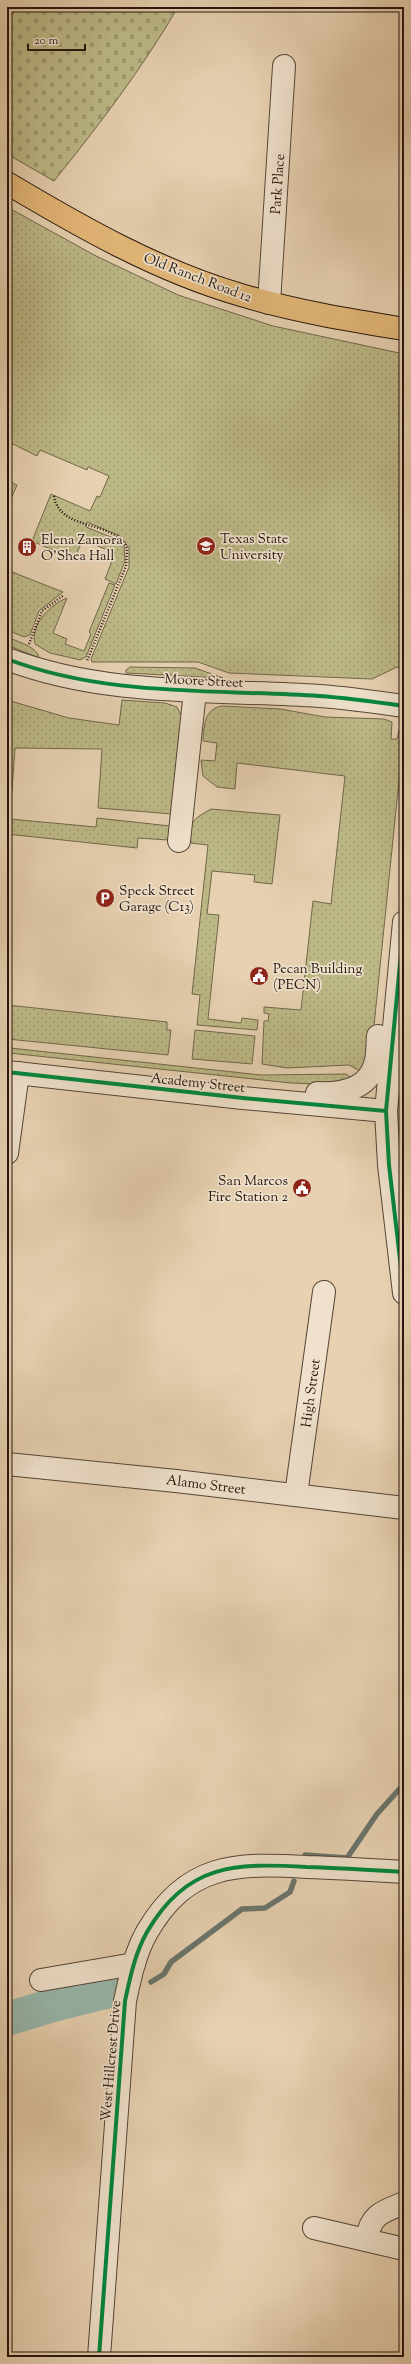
<svg xmlns="http://www.w3.org/2000/svg" width="411" height="2364" viewBox="0 0 411 2364" font-family="'Sorts Mill Goudy',serif">
<defs>
<pattern id="grass-dots" width="8" height="8" patternUnits="userSpaceOnUse"><rect width="8" height="8" fill="#bcb987"/><path d="M2 2h.1M6 6h.1" fill="none" stroke="#a19e73" stroke-width="1.8" stroke-linecap="round"/></pattern>
<pattern id="cemetery-stones" width="16" height="16" patternUnits="userSpaceOnUse"><rect width="16" height="16" fill="#bcb987"/><path d="M2 7V4a2 2 0 0 1 4 0v3zM10 15v-3a2 2 0 0 1 4 0v3z" fill="#a19e73"/></pattern>
</defs>
<rect width="100%" height="100%" fill="#e7d1b1"/>
<filter id="stains"><feTurbulence type="fractalNoise" baseFrequency=".005" numOctaves="4"/><feColorMatrix values="0 0 0 0 .2 0 0 0 0 .09 0 0 0 0 .02 0 0 0 .5 -.17"/></filter>
<radialGradient id="worn" r=".72"><stop offset=".6" stop-color="#630" stop-opacity="0"/><stop offset="1" stop-color="#630" stop-opacity=".3"/></radialGradient>
<!-- grass -->
<g fill="url(#grass-dots)" stroke="#70674a">
<polygon points="7,207 96,256 178,295 273,326 404,354 404,668 397,667 372,679 229,673 198,662 92,662 91,659 129,567 129,548 120,536 87,522 86,527 116,539 124,546 125,561 116,584 105,579 115,553 83,540 74,559 32,541 51,494 90,511 97,496 100,497 109,476 88,467 87,470 40,450 37,456 11,443 7,451"/>
<polygon points="7,480 17,485 7,508"/>
<polygon points="7,570 63,592 39,611 30,635 24,637 7,630"/>
<path d="M109 583 115 585 86 657 80 660 50 653 35 644C30 624 51 604 67 598L53 633 67 639 65 644 84 651 91 634 89 632Z"/>
<path d="M7 637C16 641 38 647 39 658L7 645Z"/>
<polygon points="130,667 195,668 223,678 126,673 126,670"/>
<polygon points="7,700 69,718 119,725 122,700 165,703 177,707 182,717 172,814 98,808 102,749 15,748 10,819 96,827 97,818 170,826 168,840 138,838 137,848 7,834"/>
<path d="M222 706 280 709 325 717 384 719 392 722 391 739H397L399 730 401 734V761L371 1055 362 1072 349 1065 287 1068 262 1064 264 1021H268L269 1014 264 1013V1007L301 1010 313 901 331 904 345 776 237 763 235 789 217 787 203 776 201 760 215 761 217 743 203 741C204 726 204 709 222 706Z"/>
<path d="M211 809 280 815 272 884 254 882 255 875 212 871 207 914 219 915 208 1019 241 1023 242 1018 258 1020 257 1030 197 1025 200 995 192 994 208 845 191 843C188 821 194 819 211 809Z"/>
<polygon points="7,1005 167,1022 167,1030 171,1030 168,1055 7,1039"/>
<polygon points="195,1030 255,1036 252,1064 192,1059"/>
<polygon points="10,1048 261,1075 346,1074 353,1079 315,1084 291,1083 9,1053"/>
</g>
<!-- cemetery -->
<path fill="url(#cemetery-stones)" stroke="#70674a" d="M7 7H178C142 69 99 125 54 181L7 154Z"/>
<g fill="none" stroke-linecap="round" stroke-linejoin="round">
<!-- stream -->
<g stroke="#69766d" stroke-width="5.5">
<polyline points="305,1855 347,1858 377,1814 404,1784"/>
<polyline points="151,1982 164,1974 171,1962 242,1909 265,1908 290,1892 294,1881"/>
</g>
<!-- river -->
<polyline stroke="#97b7ac" stroke-width="34" points="7,2019 53,2005 121,1988"/>
<!-- minor casing -->
<g stroke="#554437" stroke-width="24">
<g id="minor">
<polyline points="269,303 284,66"/>
<path d="M7 659C107 697 214 689 319 696 348 698 376 702 404 706"/>
<polyline points="179,841 195,691"/>
<polyline points="404,922 386,1111 389,1165 404,1293"/>
<polyline points="7,1072 243,1098 386,1111"/>
<path d="M317 1093C340 1094 368 1090 375 1064 378 1055 377 1045 378 1036"/>
<polyline points="7,1153 18,1073"/>
<polyline points="7,1464 176,1481 404,1508"/>
<polyline points="296,1495 324,1292"/>
<polyline points="41,1980 134,1964"/>
<polyline points="314,2228 404,2249"/>
<path d="M366 2240C371 2214 382 2212 404 2203"/>
<path d="M99 2357 125 2001C130 1978 135 1953 147 1932 187 1863 236 1863 307 1867 339 1868 372 1870 404 1872"/>
</g>
</g>
<!-- major casing -->
<g stroke="#24150e" stroke-width="24">
<path id="major" d="M7 183C81 227 158 271 241 295 294 311 349 320 404 329"/>
</g>
<!-- path -->
<g stroke="#24150e" stroke-width="2.5" stroke-dasharray="1 2" stroke-linecap="butt">
<path d="M54 496C59 532 117 520 127 549L126 566 87 661"/>
<polyline points="29,644 42,611 64,595"/>
</g>
<!-- minor -->
<use href="#minor" stroke="#efe1cc" stroke-width="22"/>
<!-- major -->
<use href="#major" stroke="#e4b878" stroke-width="22"/>
<!-- cycleway casing -->
<g stroke="#efe1cc" stroke-width="6">
<g id="cycleway">
<path d="M7 659C107 697 214 689 319 696 348 698 376 702 404 706"/>
<polyline points="404,922 386,1111 389,1165 404,1293"/>
<polyline points="7,1072 243,1098 386,1111"/>
<path d="M99 2357 125 2001C130 1978 135 1953 147 1932 187 1863 236 1863 307 1867 339 1868 372 1870 404 1872"/>
</g>
</g>
<!-- cycleway -->
<use href="#cycleway" stroke="#00873e" stroke-width="4"/>
</g>
<!-- icons -->
<defs>
<g id="university-disc" transform="scale(1)"><circle r="9.5" fill="#8f2418" stroke="#efe1cc"/><path d="M0-5L7-2L0 1L-7-2ZM-4 1L0 2.5L4 1V4Q0 6-4 4Z" fill="#fff"/></g>
<g id="building-disc" transform="scale(1)"><circle r="9.5" fill="#8f2418" stroke="#efe1cc"/><path d="M-4-6H4V6H1V3H-1V6H-4ZM-2.5-4.3h1.7v1.8h-1.7ZM.8-4.3h1.7v1.8H.8ZM-2.5-1h1.7V.8h-1.7ZM.8-1h1.7V.8H.8Z" fill="#fff"/></g>
<g id="parking-disc" transform="scale(1)"><circle r="9.5" fill="#8f2418" stroke="#efe1cc"/><path d="M-3.5-5.5H1a3.5 3.5 0 0 1 0 7H-1V5.5H-3.5ZM-1-3.4V-.6H.8a1.4 1.4 0 0 0 0-2.8Z" fill="#fff"/></g>
<g id="civic-disc" transform="scale(1)"><circle r="9.5" fill="#8f2418" stroke="#efe1cc"/><path d="M-.6-6.5H3V-4.5H.6V-3L4-1V1h2V6H-6V1h2V-1L-.6-3ZM-1.2 2.5V6h2.4V2.5Z" fill="#fff"/></g>
</defs>
<g fill-rule="evenodd">
<use href="#university-disc" x="206" y="546"/>
<use href="#building-disc" x="27" y="547"/>
<use href="#parking-disc" x="105" y="898"/>
<use href="#civic-disc" x="259" y="976"/>
<use href="#civic-disc" x="302" y="1188"/>
</g>
<g text-anchor="middle" stroke-width="3.5" stroke-linejoin="round" paint-order="stroke">
<!-- street labels -->
<g font-size="14" fill="#24150e" stroke="#efe1cc">
<text transform="translate(277 184) rotate(-86)" y="5">Park Place</text>
<text transform="translate(198 277) rotate(21)" y="5">Old Ranch Road 12</text>
<text transform="translate(204 680) rotate(3)" y="5">Moore Street</text>
<text transform="translate(198 1082) rotate(6)" y="5">Academy Street</text>
<text transform="translate(310 1393) rotate(-82)" y="5">High Street</text>
<text transform="translate(206 1484) rotate(7)" y="5">Alamo Street</text>
<text transform="translate(110 2061) rotate(-85)" y="5">West Hillcrest Drive</text>
</g>
<!-- poi labels -->
<g font-size="14" fill="#24150e" stroke="#efe1cc" text-anchor="start">
<text x="220" y="543">Texas State<tspan x="220" dy="16">University</tspan></text>
<text x="41" y="544">Elena Zamora<tspan x="41" dy="16">O'Shea Hall</tspan></text>
<text x="119" y="895">Speck Street<tspan x="119" dy="16">Garage (C13)</tspan></text>
<text x="273" y="973">Pecan Building<tspan x="273" dy="16">(PECN)</tspan></text>
<text x="288" y="1185" text-anchor="end">San Marcos<tspan x="288" dy="16">Fire Station 2</tspan></text>
</g>
</g>
<!-- margin -->
<rect width="411" height="2364" fill="none" stroke="#e7d1b1" stroke-width="24"/>
<rect x="8" y="8" width="395" height="2348" fill="none" stroke="#24150e" stroke-width="2"/>
<rect x="12" y="12" width="387" height="2340" fill="none" stroke="#24150e"/>
<!-- scale -->
<path d="M28 44v6h57v-6" fill="none" stroke="#24150e" stroke-width="2"/>
<text x="34" y="44" font-size="12" fill="#24150e" stroke="#efe1cc" stroke-width="3" paint-order="stroke">20 m</text>
<rect width="100%" height="100%" filter="url(#stains)"/>
<rect width="100%" height="100%" fill="url(#worn)"/>
</svg>
